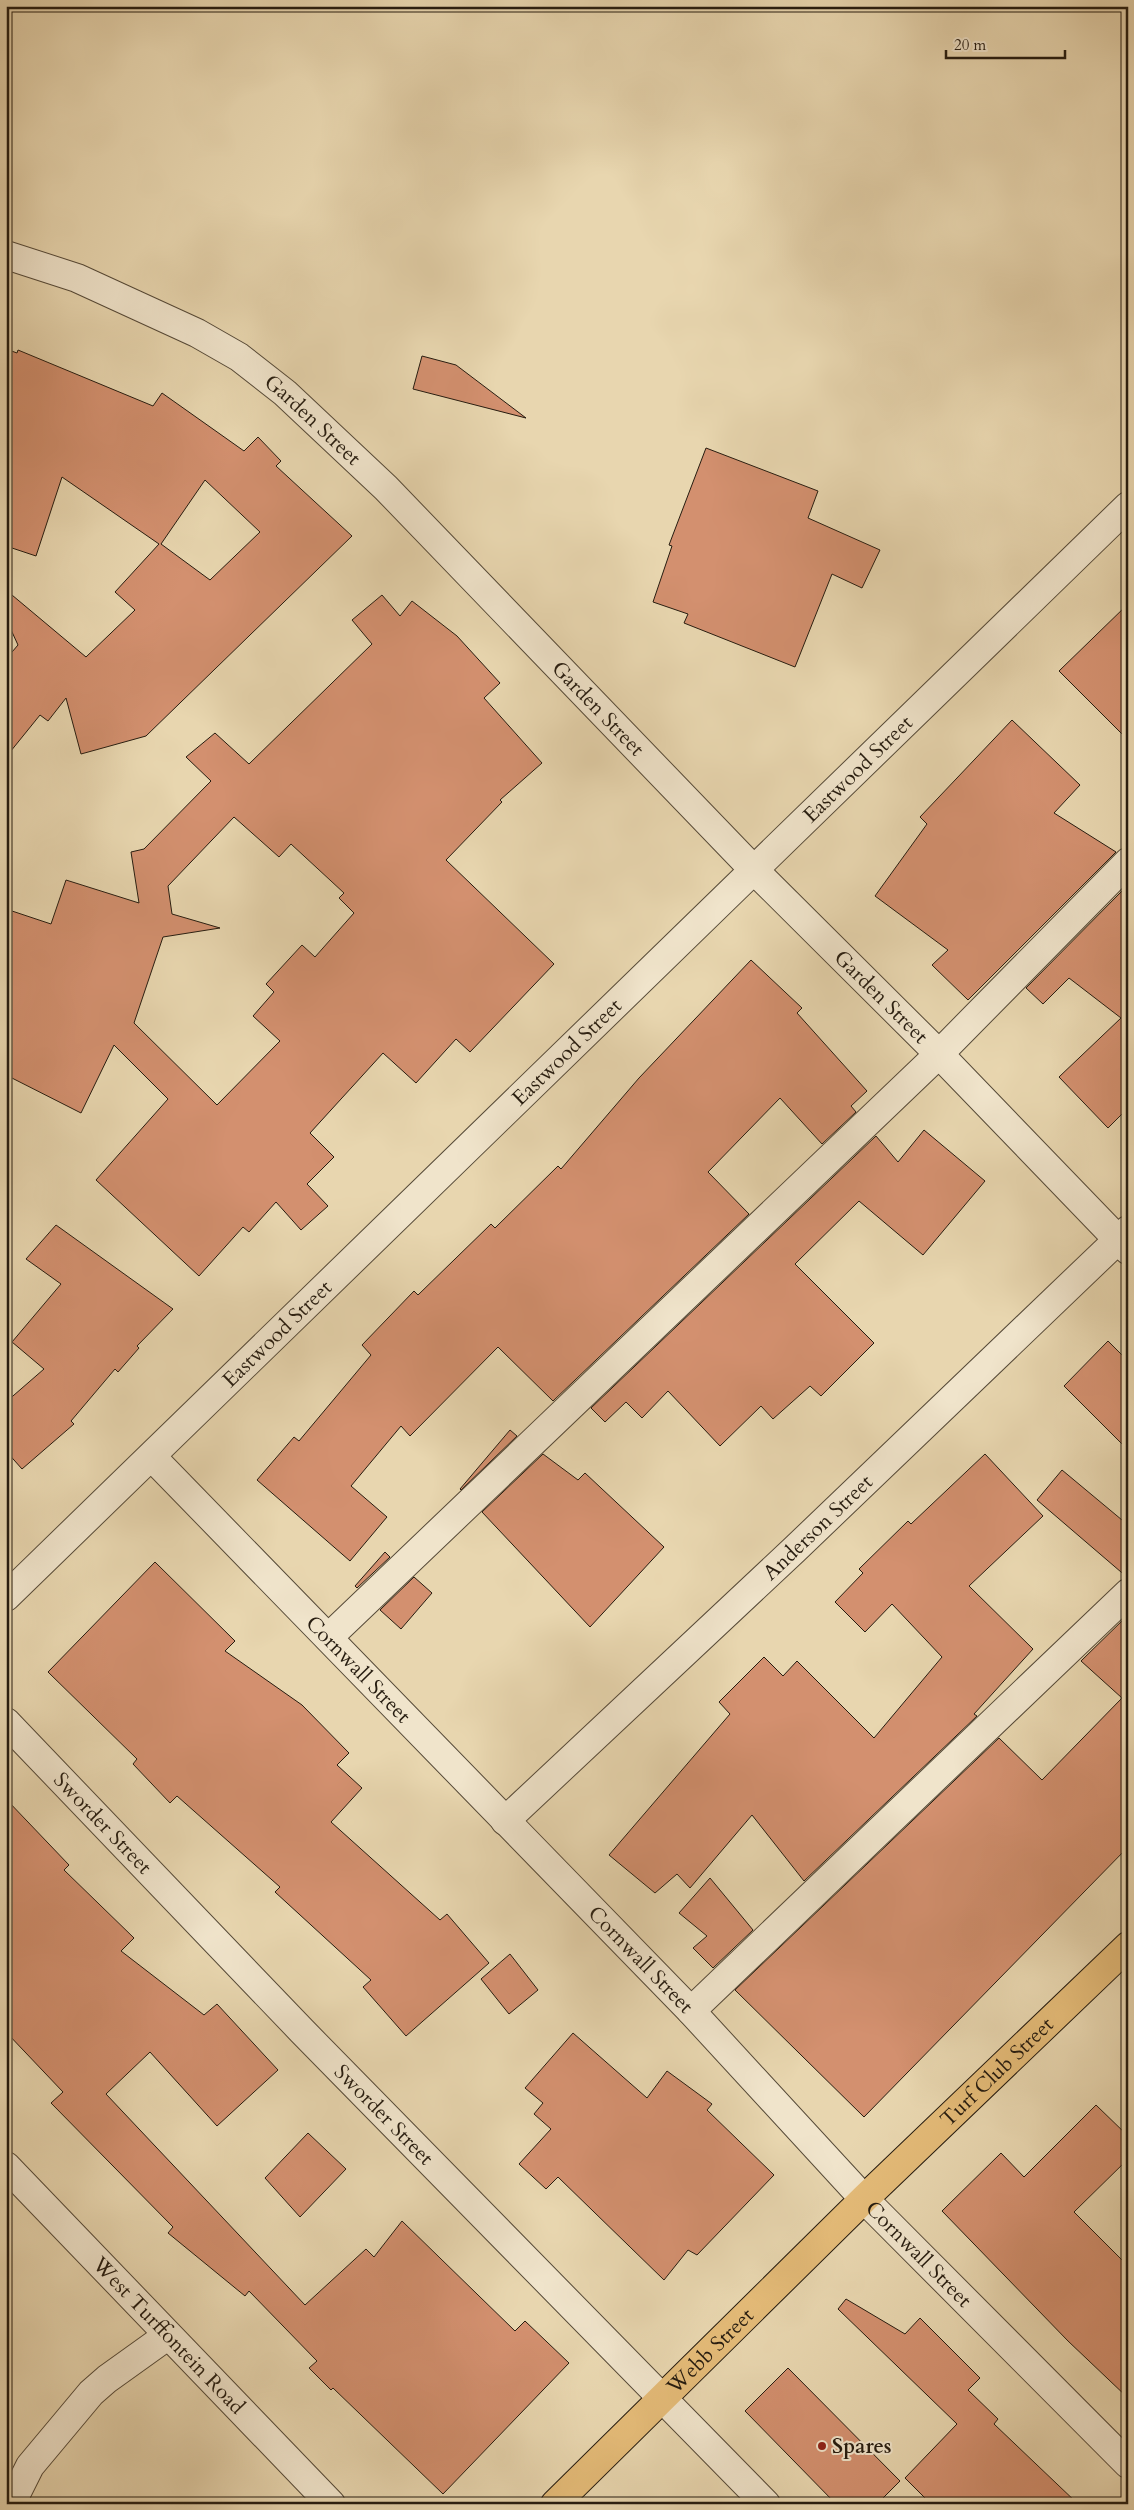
<svg xmlns="http://www.w3.org/2000/svg" width="1134" height="2510" viewBox="0 0 1134 2510" font-family="Cardo,serif">
<rect width="100%" height="100%" fill="#e8d6af"/>
<filter id="stains"><feTurbulence type="fractalNoise" baseFrequency=".004" numOctaves="4"/><feColorMatrix values="0 0 0 0 .2 0 0 0 0 .09 0 0 0 0 .02 0 0 0 .5 -.17"/></filter>
<radialGradient id="worn" r=".72"><stop offset=".6" stop-color="#630" stop-opacity="0"/><stop offset="1" stop-color="#630" stop-opacity=".3"/></radialGradient>
<!-- building -->
<g fill="#d3906f" stroke="#261c10" fill-rule="evenodd">
<path d="M6 349 17 353 18 350 153 406 162 393 244 451 258 437 281 461 276 466 352 536 146 736 81 754 66 698 48 721 40 715 6 757V659L18 645 6 619V590L86 657 135 610 115 592 159 544 62 477 36 556 6 546ZM205 480 260 532 210 580 161 544Z"/>
<polygon points="422,356 456,365 526,418 413,389"/>
<polygon points="706,448 818,491 808,518 880,550 862,588 832,574 795,667 684,623 688,614 653,602 672,546 669,545"/>
<path d="M382 595 400 616 412 601 457 636 500 683 484 698 542 763 500 800 502 802 446 860 554 964 470 1052 456 1039 416 1083 383 1053 310 1133 334 1157 307 1184 328 1206 301 1230 276 1202 249 1232 243 1227 199 1276 96 1180 168 1099 114 1045 81 1113 6 1075V909L51 924 66 880 139 903 131 852 144 849 211 781 186 757 215 733 249 764 372 644 352 620ZM234 817 279 857 291 844 344 893 339 898 354 913 315 957 302 945 266 984 274 992 253 1016 280 1041 217 1105 134 1023 163 937 220 928 172 914 168 886Z"/>
<polygon points="1128,604 1128,740 1059,671"/>
<polygon points="1012,720 1080,785 1054,813 1116,852 968,1000 932,965 948,950 875,896 927,824 920,817"/>
<polygon points="1122,891 1128,897 1128,1108 1108,1128 1059,1077 1121,1018 1069,978 1043,1004 1026,988"/>
<polygon points="751,960 802,1008 797,1013 867,1091 851,1106 856,1112 822,1144 780,1098 708,1172 749,1214 553,1401 498,1347 410,1436 401,1426 351,1486 387,1517 350,1561 257,1480 294,1437 299,1441 371,1355 362,1345 414,1291 418,1295 491,1224 495,1228 558,1166 561,1169 639,1078"/>
<polygon points="924,1130 985,1181 923,1255 859,1201 795,1264 874,1343 821,1396 810,1386 773,1419 761,1406 720,1446 668,1391 642,1418 626,1402 605,1422 591,1408 876,1136 898,1162"/>
<polygon points="56,1225 173,1309 137,1346 139,1348 118,1372 115,1369 71,1421 74,1424 22,1469 6,1451 6,1402 44,1369 12,1342 61,1284 26,1259"/>
<polygon points="1108,1341 1128,1361 1128,1450 1064,1386"/>
<polygon points="510,1430 517,1436 461,1490 460,1489"/>
<polygon points="543,1454 578,1480 585,1473 664,1547 590,1627 482,1512"/>
<polygon points="985,1454 1043,1516 969,1586 1033,1649 974,1714 977,1716 804,1881 752,1815 690,1888 677,1874 655,1893 609,1855 730,1714 719,1702 764,1657 783,1676 797,1661 874,1738 942,1657 892,1604 865,1632 835,1602 863,1573 859,1569 908,1521 911,1524"/>
<polygon points="1062,1470 1128,1525 1128,1578 1037,1500"/>
<polygon points="385,1552 390,1557 357,1588 355,1586"/>
<polygon points="155,1562 235,1641 225,1651 302,1705 349,1753 337,1765 362,1788 331,1822 440,1920 447,1914 489,1963 406,2036 363,1987 371,1980 275,1892 280,1887 177,1796 170,1803 133,1764 137,1759 48,1672"/>
<polygon points="414,1577 432,1593 401,1629 380,1610"/>
<polygon points="1128,1615 1128,1847 864,2117 735,1990 999,1738 1042,1780 1122,1698 1081,1661"/>
<polygon points="6,1799 69,1865 64,1870 134,1938 121,1951 204,2015 217,2004 278,2070 217,2126 150,2052 106,2094 305,2305 366,2249 374,2257 402,2221 515,2331 525,2321 569,2363 443,2494 333,2388 331,2390 309,2368 317,2361 249,2291 245,2296 168,2233 173,2227 51,2103 63,2092 6,2032"/>
<polygon points="710,1878 753,1930 713,1968 693,1948 707,1936 679,1913"/>
<polygon points="510,1954 538,1990 509,2014 481,1979"/>
<polygon points="573,2033 647,2098 667,2071 712,2104 707,2110 774,2175 697,2255 688,2250 664,2280 558,2177 546,2189 519,2164 551,2129 534,2114 543,2103 525,2088"/>
<polygon points="1096,2105 1128,2136 1128,2159 1074,2212 1128,2266 1128,2398 1068,2341 942,2211 1001,2153 1024,2177"/>
<polygon points="308,2133 346,2169 300,2217 265,2178"/>
<polygon points="846,2299 905,2334 920,2318 980,2378 968,2390 998,2419 994,2424 1078,2504 931,2504 905,2478 957,2424 838,2309"/>
<polygon points="788,2368 900,2481 877,2504 836,2504 745,2411"/>
</g>
<g fill="none" stroke-linecap="round" stroke-linejoin="round">
<!-- minor casing -->
<g stroke="#564a38" stroke-width="30">
<g id="minor">
<path id="s1" d="M6 255 77 278 197 333 239 357 285 393 386 488 754 870 939 1054 1128 1250"/>
<path id="s2" d="M152 1457 691 2011 864 2199 1128 2464"/>
<path id="s3" d="M6 1597 1128 506"/>
<polyline points="329,1637 939,1054 1128,862"/>
<path id="s4" d="M6 1722 302 2031 766 2504"/>
<path id="s5" d="M505 1821 794 1550 1128 1230"/>
<polyline points="691,2011 1128,1593"/>
<path id="s6" d="M6 2166 331 2504"/>
<polyline points="11,2504 30,2466 91,2393 107,2379 167,2336"/>
</g>
</g>
<!-- major casing -->
<g stroke="#261c10" stroke-width="30">
<g id="major">
<path id="s7" d="M555 2504 864 2199 1128 1946"/>
</g>
</g>
<!-- minor -->
<use href="#minor" stroke="#f0e4cb" stroke-width="28"/>
<!-- major -->
<use href="#major" stroke="#e4bb78" stroke-width="28"/>
</g>
<!-- markers -->
<circle fill="#8f2418" stroke="#f0e4cb" stroke-width="2" cx="822" cy="2446" r="5"/>
<g text-anchor="middle" stroke-width="4" stroke-linejoin="round" paint-order="stroke">
<!-- street labels -->
<g font-size="21" fill="#261c10" stroke="#f0e4cb">
<text dy="7" stroke="none"><textPath href="#s1" startOffset="352">Garden Street</textPath></text>
<text dy="7" stroke="none"><textPath href="#s1" startOffset="758">Garden Street</textPath></text>
<text dy="7" stroke="none"><textPath href="#s3" startOffset="1188">Eastwood Street</textPath></text>
<text dy="7" stroke="none"><textPath href="#s1" startOffset="1162">Garden Street</textPath></text>
<text dy="7" stroke="none"><textPath href="#s3" startOffset="782">Eastwood Street</textPath></text>
<text dy="7" stroke="none"><textPath href="#s3" startOffset="378">Eastwood Street</textPath></text>
<text dy="7" stroke="none"><textPath href="#s5" startOffset="429">Anderson Street</textPath></text>
<text dy="7" stroke="none"><textPath href="#s2" startOffset="296">Cornwall Street</textPath></text>
<text dy="7" stroke="none"><textPath href="#s4" startOffset="140">Sworder Street</textPath></text>
<text dy="7" stroke="none"><textPath href="#s2" startOffset="701">Cornwall Street</textPath></text>
<text dy="7" stroke="none"><textPath href="#s7" startOffset="618">Turf Club Street</textPath></text>
<text dy="7" stroke="none"><textPath href="#s4" startOffset="545">Sworder Street</textPath></text>
<text dy="7" stroke="none"><textPath href="#s2" startOffset="1106">Cornwall Street</textPath></text>
<text dy="7" stroke="none"><textPath href="#s6" startOffset="235">West Turffontein Road</textPath></text>
<text dy="7" stroke="none"><textPath href="#s7" startOffset="218">Webb Street</textPath></text>
</g>
<!-- poi labels -->
<g font-size="21" font-weight="bold" fill="#261c10" stroke="#f0e4cb" text-anchor="start">
<text x="832" y="2453">Spares</text>
</g>
</g>
<!-- margin -->
<rect width="1134" height="2510" fill="none" stroke="#e8d6af" stroke-width="25"/>
<rect x="8" y="8" width="1119" height="2495" fill="none" stroke="#261c10" stroke-width="2.5"/>
<rect x="12" y="12" width="1109" height="2485" fill="none" stroke="#261c10"/>
<!-- scale -->
<path d="M946 50v8h119v-8" fill="none" stroke="#261c10" stroke-width="2.5"/>
<text x="954" y="50" font-size="15" fill="#261c10" stroke="#f0e4cb" stroke-width="4" paint-order="stroke">20 m</text>
<rect width="100%" height="100%" filter="url(#stains)"/>
<rect width="100%" height="100%" fill="url(#worn)"/>
</svg>
